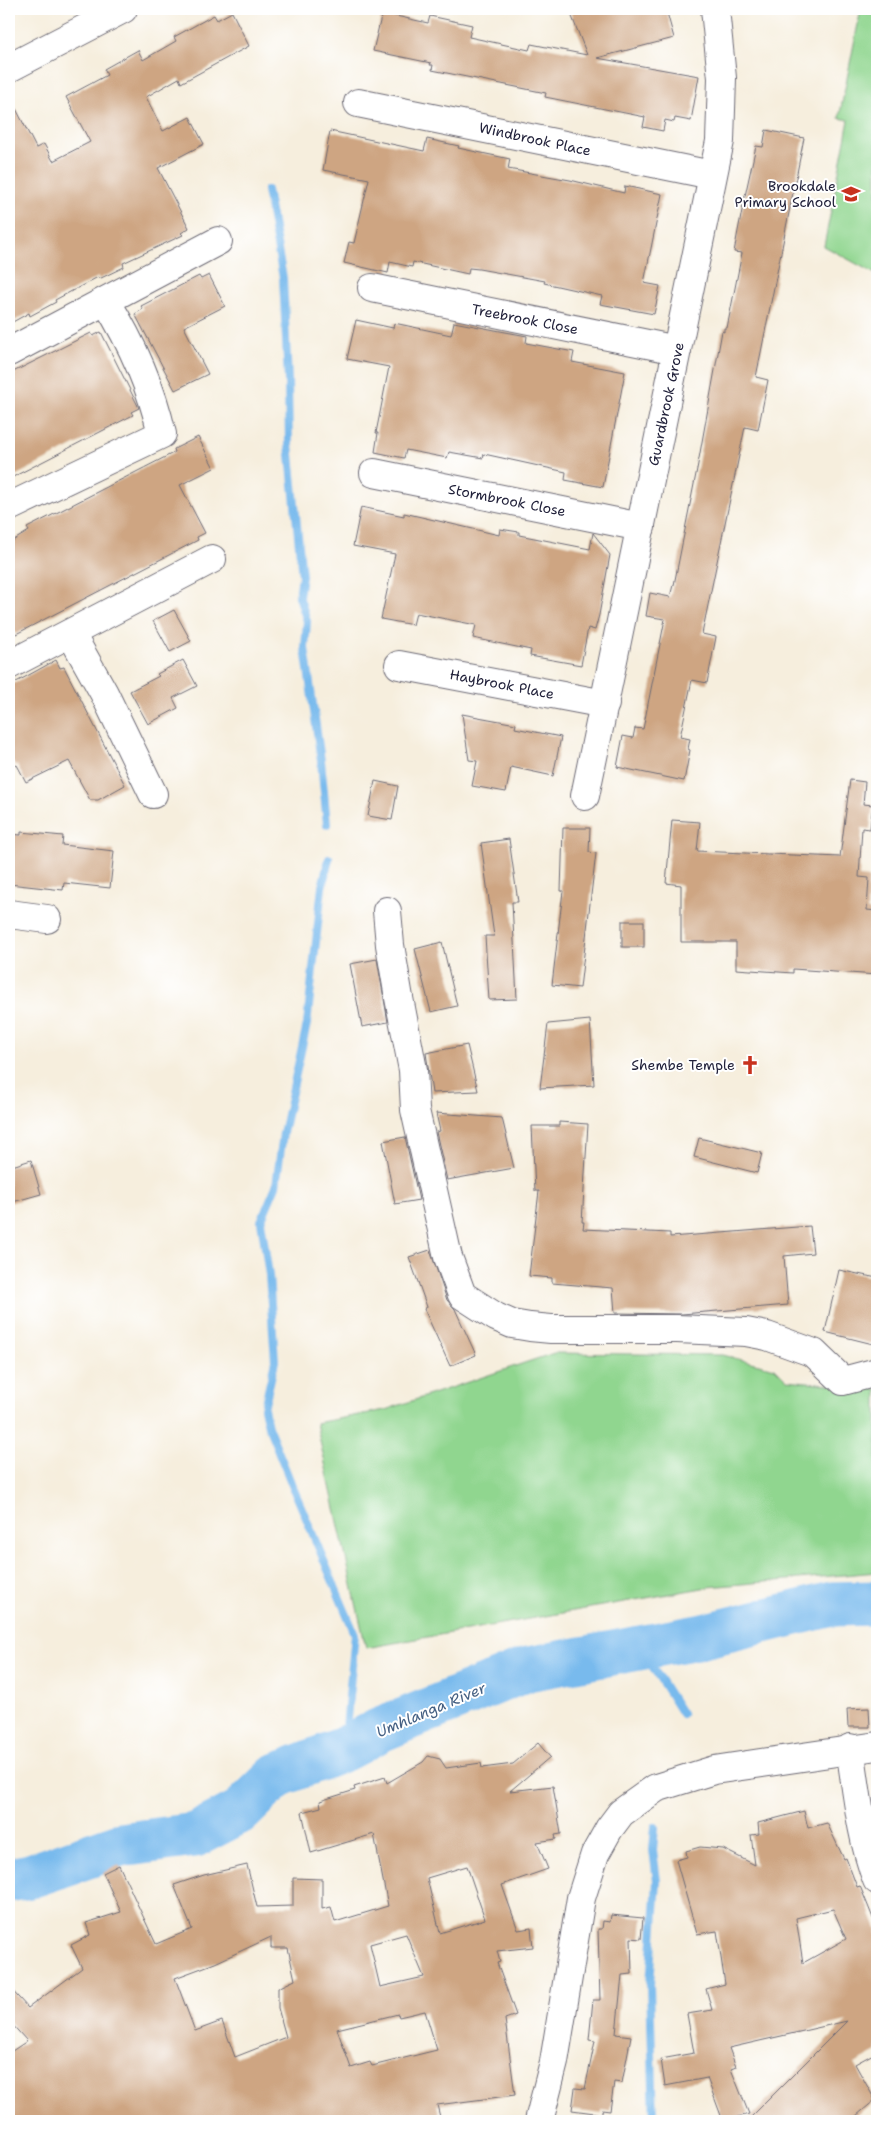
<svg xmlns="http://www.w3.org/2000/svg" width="886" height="2130" viewBox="0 0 886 2130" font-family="'Shantell Sans',sans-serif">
<rect width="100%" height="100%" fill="#fff"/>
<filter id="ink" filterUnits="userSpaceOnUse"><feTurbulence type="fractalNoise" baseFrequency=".02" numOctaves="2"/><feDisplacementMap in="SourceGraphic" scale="10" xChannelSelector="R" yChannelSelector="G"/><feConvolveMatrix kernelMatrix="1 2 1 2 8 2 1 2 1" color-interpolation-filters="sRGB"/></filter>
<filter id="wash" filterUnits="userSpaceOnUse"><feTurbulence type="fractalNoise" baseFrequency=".0096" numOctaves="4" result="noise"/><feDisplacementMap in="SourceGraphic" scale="20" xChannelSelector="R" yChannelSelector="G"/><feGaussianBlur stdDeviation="1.12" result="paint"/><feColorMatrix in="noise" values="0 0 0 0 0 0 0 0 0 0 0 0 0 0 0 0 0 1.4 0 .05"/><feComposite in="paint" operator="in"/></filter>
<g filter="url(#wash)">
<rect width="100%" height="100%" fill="#f6eedd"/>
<!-- green -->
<g fill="#90d68f" stroke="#597c65">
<polygon points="861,9 877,9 877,275 824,246 849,120 839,118"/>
<polygon points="554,1353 722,1355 775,1368 787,1380 877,1389 877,1572 708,1587 366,1648 316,1423 385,1410"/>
</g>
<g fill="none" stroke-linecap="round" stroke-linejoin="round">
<!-- stream -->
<g stroke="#78baed" stroke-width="8">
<polyline points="267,190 283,278 288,380 289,444 302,576 299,596 307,621 305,648 321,761 327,824"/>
<polyline points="329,859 322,887 307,1024 283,1133 276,1186 261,1221 269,1275 275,1361 264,1408 268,1426 292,1485 355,1634 344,1749"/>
<polyline points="640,1647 682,1714"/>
<polyline points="654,2121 650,1985 657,1881 653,1850 655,1827"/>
</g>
<!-- river -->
<polyline stroke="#78baed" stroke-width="45" points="9,1880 30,1876 120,1845 195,1835 241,1811 278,1775 344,1749 380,1730 528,1669 703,1636 832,1604 877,1603"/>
</g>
<g id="blocks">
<!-- building -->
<g fill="#cea582" fill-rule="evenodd">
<polygon points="569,9 666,9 674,38 597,58 699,76 691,121 675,118 674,122 665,120 663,131 643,127 645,117 545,97 546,93 432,70 433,65 430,65 431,63 373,51 382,13 428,23 430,16 472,25 469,37 529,50 531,44 587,55"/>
<polygon points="232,12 249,46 181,83 179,78 146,97 163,131 190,117 204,144 158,168 189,228 181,233 183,235 123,263 124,267 99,279 98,277 55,300 56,302 30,316 29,313 9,324 9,95 36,148 44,144 53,161 90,142 66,97 107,75 104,69 138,50 143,60 176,41 174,37 214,15 217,20"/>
<polygon points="766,130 804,138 756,377 768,380 758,430 745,427 702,634 716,637 707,683 692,680 680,737 690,739 688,749 690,750 684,781 617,767 623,736 633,738 635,728 643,729 665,619 646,616 650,593 670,597 673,585 674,585 698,464 722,331 724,332 724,328 727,328 742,253 734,252 743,205 756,146 763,147"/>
<polygon points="330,131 424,151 427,139 459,146 458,148 510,159 508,169 570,180 624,193 625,186 662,194 644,283 660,286 654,314 600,304 602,296 544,283 545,281 479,269 469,268 468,274 413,262 412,267 390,262 388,273 344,263 349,242 354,243 369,179 323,170"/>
<polygon points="209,275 225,306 184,327 208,374 175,390 135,314 143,309 141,306 199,276 201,279"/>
<polygon points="356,320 393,328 394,323 451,335 454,322 500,331 527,336 526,343 574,352 572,362 625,372 603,487 565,480 566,472 484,454 483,458 449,452 447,458 406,450 404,458 375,452 378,433 376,433 389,367 347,359"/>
<polygon points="101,332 139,408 131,412 133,415 9,479 9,374 91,333 93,336"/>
<polygon points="198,437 214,468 180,485 205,533 197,537 198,540 16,634 14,631 9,634 9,543 29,531 27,528 175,452 174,449"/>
<polygon points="361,507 404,516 404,513 499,535 500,529 519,532 519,535 590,549 593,533 610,555 599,615 595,630 588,628 581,665 530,656 531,650 473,638 476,625 416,613 413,625 381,619 395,554 353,546"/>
<polygon points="174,610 191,641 170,652 153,621"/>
<polygon points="56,660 60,668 64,667 125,785 98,800 90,800 69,761 26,782 17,765 15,766 9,755 9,686"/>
<polygon points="183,660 197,686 173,698 178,708 148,724 130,691 159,676 157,674"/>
<polygon points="462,714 516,724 515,728 561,737 553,776 511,767 506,792 472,786 477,761 469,760"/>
<polygon points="850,780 865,782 863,804 873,805 870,829 862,828 859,877 869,878 867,910 877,911 877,975 793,969 793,973 736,969 736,942 681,942 681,885 666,883 672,820 700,822 697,851 840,857"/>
<polygon points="375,781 398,786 392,820 368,816"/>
<polygon points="563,828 590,828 589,852 596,853 580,988 552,985 563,891 561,891"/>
<polygon points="21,832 63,836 62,845 114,851 110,888 64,883 63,890 9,884 9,834 21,835"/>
<polygon points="509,839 518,902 512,902 517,999 489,1000 485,936 494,936 481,843"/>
<rect x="622" y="921" width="22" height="26"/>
<polygon points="442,942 457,1006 431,1012 415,949"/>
<polygon points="377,959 388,1022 362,1027 350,964"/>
<polygon points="590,1020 594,1085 540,1088 548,1024"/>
<polygon points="467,1045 478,1091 432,1093 426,1053"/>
<polygon points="436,1113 502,1118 514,1168 447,1180 436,1132 440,1131"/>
<polygon points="559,1122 588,1124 582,1222 584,1222 583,1229 670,1233 670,1237 810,1226 813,1253 784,1256 788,1305 682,1314 615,1313 613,1288 552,1283 552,1278 529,1276 539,1191 535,1191 532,1126 559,1126"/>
<polygon points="405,1137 419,1200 395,1204 383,1141"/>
<polygon points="699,1138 762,1153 757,1173 694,1157"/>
<polygon points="31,1160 41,1194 9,1203 9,1167"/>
<polygon points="430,1250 447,1300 455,1309 476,1355 450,1366 424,1309 427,1307 409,1257"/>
<polygon points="839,1270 877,1278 877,1345 825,1332"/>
<polygon points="869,1708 870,1727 848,1727 847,1709"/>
<path d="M538 1743 550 1757 510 1791 553 1786 561 1834 555 1835 556 1839 537 1842 548 1869 502 1885 518 1930 531 1928 533 1947 497 1951 500 1962 497 1963 516 2015 505 2019 515 2095 437 2105 441 2121H13L9 2105V2053L27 2041 9 2021V1987L28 2008 82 1968 71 1945 90 1935 86 1923 121 1912 103 1873 119 1865 156 1944 192 1929 174 1885 204 1875 247 1865 257 1907 293 1906V1878L322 1879V1909L331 1907 335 1922 388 1906 374 1834 311 1853 302 1812 321 1807 320 1801 355 1790 354 1787 385 1777 387 1783 423 1762 428 1756 440 1759 446 1768 481 1763 482 1768 513 1764ZM467 1866 485 1919 440 1933 427 1878ZM406 1934 424 1977 380 1987 370 1944ZM271 1937V1948H288L295 1980 278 1988V2008L286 2037 235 2057 222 2021 195 2031 175 1978 215 1963ZM425 2011 437 2050 372 2066 370 2062 351 2068 337 2029 398 2014 399 2017Z"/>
<path d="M804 1811 808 1828 827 1823 844 1859 846 1858 857 1887 860 1886 877 1928V2052L855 2064 875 2100 850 2121H747L847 2021 729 2048 736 2067 731 2069 749 2114 723 2121 707 2078 665 2086 661 2059 694 2053 687 2014 712 2010 706 1989 725 1984 717 1931 697 1934 676 1860 687 1857 686 1851 700 1847 723 1849 755 1865 751 1835 759 1834 758 1823ZM833 1909 846 1939 803 1963 796 1918Z"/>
<polygon points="611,1915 643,1918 641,1939 631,1938 632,1974 622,1975 616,2034 631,2036 622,2083 614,2082 610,2111 602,2110 602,2114 572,2110 575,2088 585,2089 595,2041 589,2040 593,2000 600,2000 598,1929 602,1929 603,1921 610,1922"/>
</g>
</g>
</g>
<g filter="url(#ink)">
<use href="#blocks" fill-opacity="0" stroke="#6c6974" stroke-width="1"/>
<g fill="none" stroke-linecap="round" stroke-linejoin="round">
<!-- minor casing -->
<g stroke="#6c6974" stroke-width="30">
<g id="minor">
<polyline points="9,68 123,9"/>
<polyline points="358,103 712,175"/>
<polyline points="372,288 677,350"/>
<polyline points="9,352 218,241"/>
<polyline points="374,473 641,527"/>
<path d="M9 507 162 434C151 385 132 343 106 301"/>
<polyline points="71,634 104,693 153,794"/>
<polyline points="9,665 212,559"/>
<polyline points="399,665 605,704"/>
<polyline points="585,796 720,141 722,78 715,9"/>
<polyline points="387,911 390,945 399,998 413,1070 415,1110 448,1257 462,1295 496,1317 512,1324 530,1327 551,1329 677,1329 746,1332 767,1336 814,1353 843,1381 877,1372"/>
<polyline points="9,914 47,919"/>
<path d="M850 1748C857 1793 861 1838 877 1880"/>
<polyline points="539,2121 554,2062 581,1898 595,1854 609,1829 621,1813 656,1788 714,1770 877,1746"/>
</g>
</g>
<!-- minor -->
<use href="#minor" stroke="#fff" stroke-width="28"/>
</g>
</g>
<!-- icons -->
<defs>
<g id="school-bare" transform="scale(1.5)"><path d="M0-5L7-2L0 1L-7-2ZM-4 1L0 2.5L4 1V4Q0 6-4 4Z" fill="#c8321e" stroke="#fff" stroke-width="2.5" paint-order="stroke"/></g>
<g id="church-bare" transform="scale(1.5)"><path d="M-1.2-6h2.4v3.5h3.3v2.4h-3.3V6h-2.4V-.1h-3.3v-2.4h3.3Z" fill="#c8321e" stroke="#fff" stroke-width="2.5" paint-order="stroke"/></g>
</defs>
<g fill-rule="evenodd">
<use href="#school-bare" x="851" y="194"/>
<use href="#church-bare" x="750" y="1065"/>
</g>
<g text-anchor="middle" stroke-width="4" stroke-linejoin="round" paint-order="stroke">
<!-- street labels -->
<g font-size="14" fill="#22223b" stroke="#fff">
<text transform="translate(535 139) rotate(12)" y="5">Windbrook Place</text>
<text transform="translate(525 319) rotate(11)" y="5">Treebrook Close</text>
<text transform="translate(666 404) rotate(-78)" y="5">Guardbrook Grove</text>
<text transform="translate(507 500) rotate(11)" y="5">Stormbrook Close</text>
<text transform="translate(502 684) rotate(11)" y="5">Haybrook Place</text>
</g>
<!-- poi labels -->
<g font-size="14" fill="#22223b" stroke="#fff" text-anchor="end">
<text x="836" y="191">Brookdale<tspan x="836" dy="16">Primary School</tspan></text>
<text x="735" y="1070">Shembe Temple</text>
</g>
<!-- water labels -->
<g font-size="15" font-style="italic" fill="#445f82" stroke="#fff">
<text transform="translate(431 1710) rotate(-23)" y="5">Umhlanga River</text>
</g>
</g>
<!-- margin -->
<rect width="886" height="2130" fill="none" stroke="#fff" stroke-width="30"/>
</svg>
